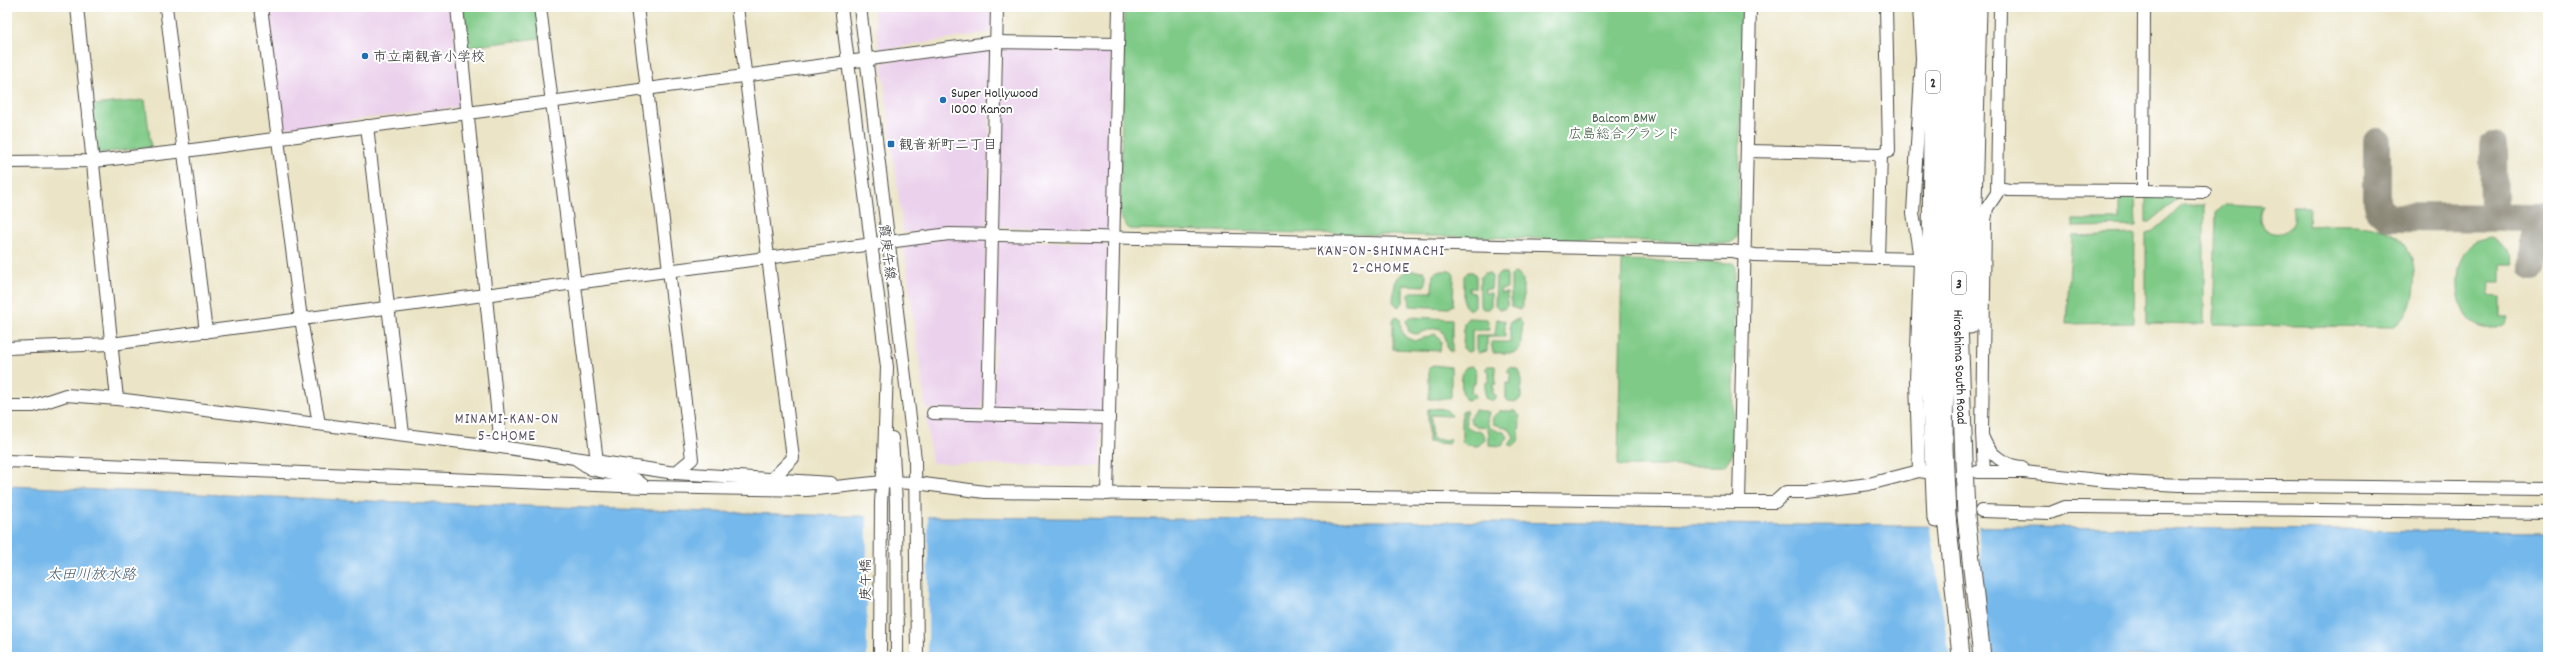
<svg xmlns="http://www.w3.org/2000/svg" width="2555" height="664" viewBox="0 0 2555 664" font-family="Dekko,'Klee One',sans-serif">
<rect width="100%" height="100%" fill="#fff"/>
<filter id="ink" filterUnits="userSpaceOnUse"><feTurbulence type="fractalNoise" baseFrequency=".025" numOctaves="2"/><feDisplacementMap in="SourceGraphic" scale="8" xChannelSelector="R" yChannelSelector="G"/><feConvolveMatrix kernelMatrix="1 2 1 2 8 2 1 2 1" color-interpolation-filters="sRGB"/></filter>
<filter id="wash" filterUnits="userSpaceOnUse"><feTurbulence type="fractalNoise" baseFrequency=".012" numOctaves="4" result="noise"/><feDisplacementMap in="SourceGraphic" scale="16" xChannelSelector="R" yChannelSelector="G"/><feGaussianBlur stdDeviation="0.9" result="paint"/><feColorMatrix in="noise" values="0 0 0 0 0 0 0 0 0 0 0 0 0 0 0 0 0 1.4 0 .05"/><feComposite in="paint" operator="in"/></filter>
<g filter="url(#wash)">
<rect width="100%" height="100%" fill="#ebe4c6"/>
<!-- built -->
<g fill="#ebd1ec">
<polygon points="267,7 451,7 462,104 459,107 288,128 281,126"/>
<polygon points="873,7 992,7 992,32 881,50 879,48"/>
<polygon points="987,46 991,49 987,224 984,227 906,233 903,231 882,66 884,62"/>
<polygon points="1002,46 1108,48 1111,52 1109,228 1105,230 999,227 995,223"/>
<polygon points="949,237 982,237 986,242 983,406 979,411 926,409 904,248 906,244"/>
<polygon points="996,240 1104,243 1108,248 1104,409 1101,412 994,410"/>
<polygon points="926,416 1099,420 1102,424 1101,467 932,463"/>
</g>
<!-- green -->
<g fill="#7fca87" stroke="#557a59">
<polygon points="462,7 536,7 540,38 467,47"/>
<polygon points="1124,7 1744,7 1737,238 1730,243 1129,229 1120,217"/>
<polygon points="145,100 151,147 100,153 97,152 92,105"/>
<polygon points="2119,195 2135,195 2136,226 2073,227 2073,220 2119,220"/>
<polygon points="2146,196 2180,197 2150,222 2146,222"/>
<path d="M2225 204 2263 206C2246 236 2302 248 2292 207H2309L2308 226C2357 224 2419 217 2414 285 2413 303 2408 316 2393 327L2213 325 2216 213Z"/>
<polygon points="2183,205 2204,205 2204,324 2146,323 2146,233 2153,231"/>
<polygon points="2135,234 2134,323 2066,324 2072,236"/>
<path d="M2491 237C2501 244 2512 251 2513 264H2501V282H2490L2489 296 2500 297V316H2508L2506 323C2454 350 2446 264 2473 243 2478 239 2486 238 2491 237Z"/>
<polygon points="1622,260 1733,263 1735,265 1732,455 1724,466 1618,466"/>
<path d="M1409 271H1424L1426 275V283L1424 286 1403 285V303L1398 307 1393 302C1394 289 1393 275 1409 271Z"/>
<polygon points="1437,271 1451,271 1454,275 1453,305 1448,308 1410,306 1409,294 1411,292 1432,292 1433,275"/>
<polygon points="1468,272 1473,272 1476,276 1476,288 1469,288 1469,292 1475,293 1475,306 1472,309 1468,309 1464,305 1464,276"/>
<polygon points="1484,273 1489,273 1492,277 1491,289 1484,289 1485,293 1491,293 1491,306 1488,309 1483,309 1480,305 1480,277"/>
<polygon points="1499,273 1505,273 1507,276 1507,289 1500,289 1500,293 1507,293 1507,306 1504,309 1499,309 1495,305 1496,277"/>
<polygon points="1514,273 1518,274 1523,280 1523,306 1520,310 1511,307 1511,276"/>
<polygon points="1396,316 1400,319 1401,329 1405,337 1414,341 1435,334 1441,341 1440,351 1393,349 1393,320"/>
<path d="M1410 317 1452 319V352L1448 350C1442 321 1440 327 1416 334L1409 332 1406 320Z"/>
<polygon points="1468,318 1487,319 1490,330 1472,330 1472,351 1467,352 1463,348 1464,323"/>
<polygon points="1497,319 1505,321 1505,337 1487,337 1487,351 1478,353 1476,350 1476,335 1495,335"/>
<polygon points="1519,319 1523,324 1520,349 1514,353 1493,353 1491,342 1510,342 1510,322"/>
<polygon points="1433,365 1451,367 1451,397 1447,399 1429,399 1429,369"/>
<path d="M1472 366 1476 369 1475 384H1472L1471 393 1475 394V398L1466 400C1460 394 1460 372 1466 367Z"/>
<polygon points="1488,366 1495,366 1496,384 1493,384 1493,394 1496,395 1496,399 1493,401 1485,398 1485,382 1489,382 1489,372 1485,369"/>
<polygon points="1510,367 1518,369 1521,375 1521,398 1517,402 1508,401 1506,398 1506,383 1511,383 1510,373 1507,372"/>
<path d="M1428 409C1436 409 1448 406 1451 416L1431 415V439L1451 440 1448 444 1428 442Z"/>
<path d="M1466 410C1467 419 1462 426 1473 431L1479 430 1484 434 1485 440 1478 446 1467 445 1462 442V411Z"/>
<path d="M1475 410 1489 412 1487 420C1489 431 1495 430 1504 431L1508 437 1502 446 1489 445C1490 415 1482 433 1471 423L1470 417Z"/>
<polygon points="1499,411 1515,411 1520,416 1519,440 1513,446 1509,445 1514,437 1509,428 1493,424 1492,418"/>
</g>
<!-- water -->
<polygon fill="#75b8eb" stroke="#50728b" points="7,486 369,501 840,516 2548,532 2548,657 7,657"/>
<!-- pier -->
<g fill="#ebe4c6">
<rect x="867" y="514" width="61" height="143"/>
<polygon points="1929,524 1978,524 1986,657 1950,657"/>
</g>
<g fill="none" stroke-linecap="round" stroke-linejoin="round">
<!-- taxiway -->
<g stroke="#8b8878" stroke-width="28">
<polyline points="2377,142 2377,201 2379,209 2389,217 2548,218"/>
<polyline points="2493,146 2494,209 2502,218"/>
<polyline points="2533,268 2535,218"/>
</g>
</g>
</g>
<g filter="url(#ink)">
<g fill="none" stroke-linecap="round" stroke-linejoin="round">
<!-- minor casing -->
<g stroke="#484742" stroke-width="14">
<g id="minor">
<polyline points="77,7 117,399"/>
<polyline points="166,7 206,332"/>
<polyline points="261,7 301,319 319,424"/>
<polyline points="457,7 501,447"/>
<polyline points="540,7 597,461"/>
<polyline points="637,7 692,459 675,473"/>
<polyline points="737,7 793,458 773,478"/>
<polyline points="841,7 887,367 884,459 881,502 880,657"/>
<polyline points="860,7 915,459 917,657"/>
<polyline points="1919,7 1922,58 1913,213 1920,259 1916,381 1919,471 1926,472"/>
<polyline points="367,126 403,434"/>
<polyline points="1747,151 1881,154 1889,151 1886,7"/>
<polyline points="7,162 94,161 185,151 996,42 1118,44"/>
<polyline points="1998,188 2009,190 2143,191 2144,7"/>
<polyline points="2143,191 2205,192"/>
<polyline points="1878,258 1881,154"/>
<polyline points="7,348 111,344 949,234 1732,251 1755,255 1920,259"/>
<polyline points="7,406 33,406 66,395 117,399 501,447 675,473 831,483"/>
<polyline points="933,413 1109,418"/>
<polyline points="988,414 997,7"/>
<polyline points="892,438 896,502 897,657"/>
<path d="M1983 438C1989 454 2005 466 2022 467"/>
<polyline points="576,459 591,469 635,479 643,485"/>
<polyline points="7,461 646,487 807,490 883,482 916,483 985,492 1739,502 1750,7"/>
<polyline points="1977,472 2024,472 2106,481 2179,485 2548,489"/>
<polyline points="1984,472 1982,433 1985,221 1987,208 1997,193 2000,7"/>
<polyline points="1107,494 1119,7"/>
<polyline points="1739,502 1775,502 1786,492 1806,492 1869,484 1919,471"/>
<polyline points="1981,511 2050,513 2065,507 2081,507 2548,513"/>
</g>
</g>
<!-- highway casing -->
<g stroke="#484742" stroke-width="19">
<g id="highway">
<polyline points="1933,7 1930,381 1936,519"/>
<polyline points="1949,7 1944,448 1947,516 1961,657"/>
<path id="s1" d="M1963 7 1959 323 1966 516 1982 657"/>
<polyline points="1970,325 1978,7"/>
</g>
</g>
<!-- minor -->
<use href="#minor" stroke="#fff" stroke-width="12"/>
<!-- highway -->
<use href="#highway" stroke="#fff" stroke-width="17"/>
</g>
</g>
<!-- markers -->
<g fill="#1f6fb2" stroke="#fff" stroke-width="1.5">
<circle cx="365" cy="56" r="4"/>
<circle cx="943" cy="100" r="4"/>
<rect x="887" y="140" width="8" height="8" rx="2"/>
</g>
<g text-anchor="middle" stroke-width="4" stroke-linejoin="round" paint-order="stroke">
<!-- shield labels -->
<g fill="#fff" stroke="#6b6b6b" stroke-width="1">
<rect x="1926" y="71" width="14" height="22" rx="3"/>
<rect x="1952" y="272" width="14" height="22" rx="3"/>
</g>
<g font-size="13" font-weight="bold" fill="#2b2b2b">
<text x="1933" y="87">2</text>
<text x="1959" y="288">3</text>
</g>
<!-- poi labels -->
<g font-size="14" fill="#2b2b2b" stroke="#fff" text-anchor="start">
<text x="373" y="61">市立南観音小学校</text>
<text x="951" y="97">Super Hollywood<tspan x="951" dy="16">1000 Kanon</tspan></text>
<text x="899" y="149">観音新町二丁目</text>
</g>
<!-- park labels -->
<g font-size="14" fill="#48634b" stroke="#fff">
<text x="1624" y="122">Balcom BMW<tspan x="1624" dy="16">広島総合グランド</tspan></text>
</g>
<!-- street labels -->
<g font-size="14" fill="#2b2b2b" stroke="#fff">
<text transform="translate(888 252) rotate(83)" y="5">霞庚午線</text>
<text dy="5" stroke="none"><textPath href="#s1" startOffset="360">Hiroshima South Road</textPath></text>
<text transform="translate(865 580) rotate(-90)" y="5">庚午橋</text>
</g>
<!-- neighbourhood labels -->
<g font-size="15" letter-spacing="1" fill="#5d5266" stroke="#fff">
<text x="1381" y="255">KAN-ON-SHINMACHI<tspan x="1381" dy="17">2-CHOME</tspan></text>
<text x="507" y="423">MINAMI-KAN-ON<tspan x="507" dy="17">5-CHOME</tspan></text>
</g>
<!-- water labels -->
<g font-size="15" font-style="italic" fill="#455c6e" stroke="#fff">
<text x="91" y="579">太田川放水路</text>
</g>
</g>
<!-- margin -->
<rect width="2555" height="664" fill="none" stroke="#fff" stroke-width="24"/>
</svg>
